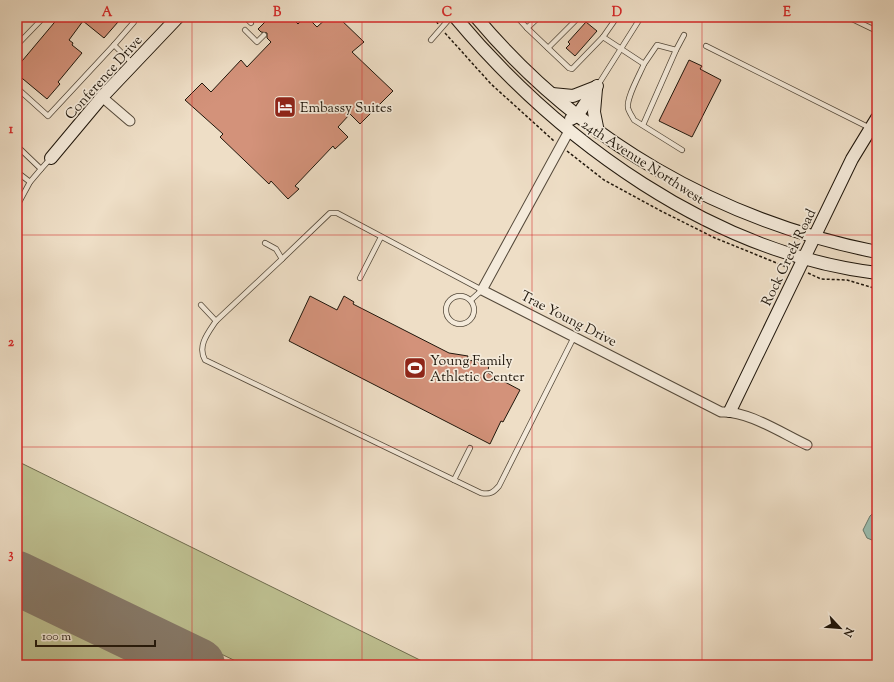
<svg xmlns="http://www.w3.org/2000/svg" width="894" height="682" viewBox="0 0 894 682" font-family="'Sorts Mill Goudy',serif">
<rect width="100%" height="100%" fill="#eedec6"/>
<filter id="stains"><feTurbulence type="fractalNoise" baseFrequency=".005" numOctaves="4"/><feColorMatrix values="0 0 0 0 .2 0 0 0 0 .09 0 0 0 0 .02 0 0 0 .5 -.17"/></filter>
<radialGradient id="worn" r=".72"><stop offset=".6" stop-color="#630" stop-opacity="0"/><stop offset="1" stop-color="#630" stop-opacity=".3"/></radialGradient>
<!-- green -->
<g fill="#bec091" stroke="#6f6c4e">
<polygon points="17,461 430,665 244,665 17,556"/>
<polygon points="17,596 160,665 17,665"/>
</g>
<!-- water -->
<polygon fill="#9bbdaf" stroke="#6a7b6e" points="877,509 877,542 867,538 863,530 870,516"/>
<g fill="none" stroke-linecap="round" stroke-linejoin="round">
<!-- runway -->
<polyline stroke="#877a69" stroke-width="54" points="17,578 198,665"/>
</g>
<!-- building -->
<g fill="#d3927a" stroke="#20170c">
<polygon points="59,17 112,17 118,22 104,38 83,21 69,40 73,43 72,45 82,53 58,82 60,84 47,99 17,74 17,67"/>
<polygon points="270,17 291,17 298,24 304,17 307,17 317,27 328,17 338,17 364,42 352,52 393,91 360,124 350,114 338,127 348,137 335,149 333,146 295,186 299,189 288,199 271,181 269,184 220,137 223,134 185,100 202,83 211,92 241,60 247,67 271,42 267,38 267,33 261,32 258,29"/>
<polygon points="586,22 597,31 575,56 566,48 570,44 568,42"/>
<polygon points="689,60 702,66 700,69 721,80 692,137 659,121"/>
<polygon points="310,296 337,310 344,296 354,302 353,304 449,353 468,356 467,360 489,363 488,373 520,390 503,422 501,421 490,444 289,341"/>
</g>
<g fill="none" stroke-linecap="round" stroke-linejoin="round">
<!-- lane casing -->
<g stroke="#54493a" stroke-width="6">
<g id="lane">
<polyline points="130,17 134,22 114,45 132,63"/>
<polyline points="245,17 251,23"/>
<polyline points="517,17 527,28 539,17"/>
<polyline points="848,17 877,31"/>
<polyline points="527,28 569,68 572,69 603,37 617,17"/>
<polyline points="245,30 257,42 264,35"/>
<polyline points="603,37 644,64 657,45 676,50 684,35"/>
<polyline points="431,40 451,17"/>
<polyline points="17,45 44,17"/>
<polyline points="706,46 870,128"/>
<polyline points="548,48 579,17"/>
<path d="M644 64C640 74 626 98 628 108 629 112 632 116 634 120L682 150"/>
<polyline points="598,85 641,17"/>
<polyline points="17,88 48,116 114,45"/>
<polyline points="643,125 676,50"/>
<polyline points="17,146 41,169 50,159"/>
<polyline points="17,172 30,182"/>
<polyline points="17,206 30,182 41,169"/>
<polyline points="265,243 276,249 282,259 330,213 337,213 482,290 471,300"/>
<polyline points="360,278 381,237"/>
<circle cx="460" cy="310" r="14"/>
<polyline points="201,305 216,321 282,259"/>
<path d="M216 321C208 333 197 346 205 360L481 493C490 495 494 492 499 486L574 337"/>
<polyline points="454,480 470,448"/>
</g>
</g>
<!-- street casing -->
<g stroke="#54493a" stroke-width="11">
<g id="street">
<polyline points="102,97 130,121"/>
<path d="M569 131 482 290 721 412C747 410 783 434 807 445"/>
</g>
</g>
<!-- secondary casing -->
<g stroke="#20170c" stroke-width="14">
<g id="secondary">
<path d="M455 17C559 141 712 253 877 273"/>
<path d="M476 17C579 140 720 221 877 252"/>
<polyline points="596,89 594,112 598,132"/>
<polyline points="552,94 573,96 596,87"/>
<polyline points="571,119 577,116 597,86"/>
<polyline points="51,158 102,97 178,17"/>
<polyline points="730,411 852,159 877,118"/>
</g>
</g>
<!-- path -->
<g stroke="#20170c" stroke-width="1.5" stroke-dasharray="3 2" stroke-linecap="butt">
<polyline points="434,17 438,24"/>
<polyline points="445,33 491,84 554,141"/>
<polyline points="567,151 604,180 661,211 715,238 789,268"/>
<polyline points="808,273 821,279 847,280 877,289"/>
</g>
<!-- lane -->
<use href="#lane" stroke="#f4eada" stroke-width="4.5"/>
<!-- street -->
<use href="#street" stroke="#f4eada" stroke-width="9"/>
<!-- secondary -->
<use href="#secondary" stroke="#f4eada" stroke-width="12"/>
</g>
<!-- grid -->
<path fill="none" stroke="#d62828" stroke-width="1" stroke-opacity="0.55" d="M192 17V665M362 17V665M532 17V665M702 17V665M17 235H877M17 447H877"/>
<!-- icons -->
<defs>
<g id="hotel-square" transform="scale(1.15)"><rect x="-9" y="-9" width="18" height="18" rx="4" fill="#8f2418" stroke="#f4eada"/><path d="M-6-4.5h1.5V1H6V5H4.5V3h-9V5H-6ZM-4 0a1.8 1.8 0 1 1 3.6 0ZM.5 0V-2.5h3Q6-2.5 6 0Z" fill="#fff"/></g>
<g id="stadium-square" transform="scale(1.15)"><rect x="-9" y="-9" width="18" height="18" rx="4" fill="#8f2418" stroke="#f4eada"/><path d="M0-5a6.5 5 0 1 0 0 10a6.5 5 0 1 0 0-10ZM-3.5-1.8h7v3.6h-7Z" fill="#fff"/></g>
</defs>
<g fill-rule="evenodd">
<use href="#hotel-square" x="285" y="107"/>
<use href="#stadium-square" x="415" y="368"/>
</g>
<g text-anchor="middle" stroke-width="3.5" stroke-linejoin="round" paint-order="stroke">
<!-- street labels -->
<g font-size="14" fill="#20170c" stroke="#f4eada">
<text transform="translate(103 77) rotate(-48)" y="5">Conference Drive</text>
<text transform="translate(643 161) rotate(33)" y="5">24th Avenue Northwest</text>
<text transform="translate(788 257) rotate(-64)" y="5">Rock Creek Road</text>
<text transform="translate(569 318) rotate(27)" y="5">Trae Young Drive</text>
</g>
<!-- poi labels -->
<g font-size="14" fill="#20170c" stroke="#f4eada" text-anchor="start">
<text x="300" y="112">Embassy Suites</text>
<text x="430" y="365">Young Family<tspan x="430" dy="16">Athletic Center</tspan></text>
</g>
</g>
<!-- margin -->
<rect width="894" height="682" fill="none" stroke="#eedec6" stroke-width="44"/>
<!-- north arrow -->
<g transform="translate(840 628) rotate(116)" stroke="#f4eada" stroke-width="3" paint-order="stroke">
<path d="M0-3L7 15L0 10L-7 15Z" fill="#20170c"/>
<text y="-6" font-size="11" font-weight="bold" text-anchor="middle" fill="#20170c">N</text>
</g>
<!-- scale -->
<path d="M36 640v6h119v-6" fill="none" stroke="#20170c" stroke-width="2"/>
<text x="42" y="640" font-size="12" fill="#20170c" stroke="#f4eada" stroke-width="3" paint-order="stroke">100 m</text>
<rect x="22" y="22" width="850" height="638" fill="none" stroke="#d62828" stroke-width="1.5"/>
<g font-size="13" text-anchor="middle" font-weight="bold" fill="#d62828">
<text x="107" y="16">A</text>
<text x="277" y="16">B</text>
<text x="447" y="16">C</text>
<text x="617" y="16">D</text>
<text x="787" y="16">E</text>
<text x="11" y="133">1</text>
<text x="11" y="346">2</text>
<text x="11" y="558">3</text>
</g>
<rect width="100%" height="100%" filter="url(#stains)"/>
<rect width="100%" height="100%" fill="url(#worn)"/>
</svg>
